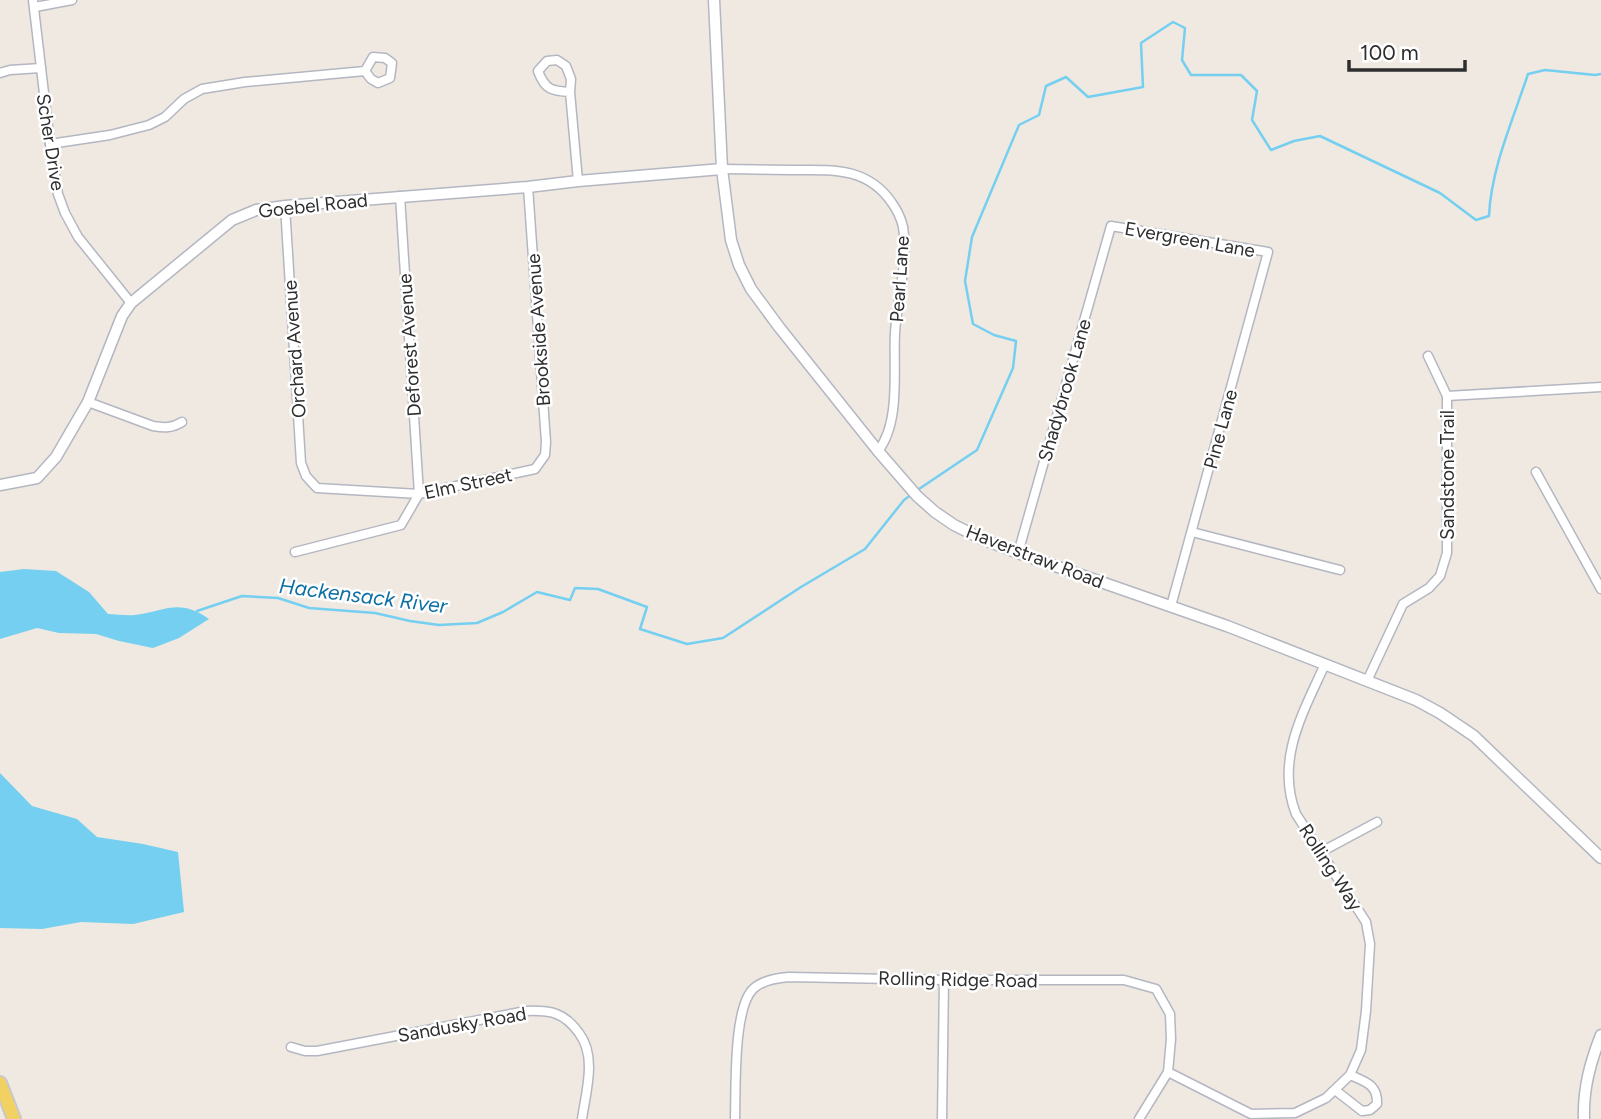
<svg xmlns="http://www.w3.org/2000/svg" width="1601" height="1119" viewBox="0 0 1601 1119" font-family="Figtree,sans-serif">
<rect width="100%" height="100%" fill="#efe9e1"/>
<!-- water -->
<g fill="#75cff0">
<path d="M24 569 56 571 89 592 108 614C116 614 126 616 135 615 167 611 178 598 209 619L179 638 153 648 119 641 96 634 59 633 37 628 0 639V572Z"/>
<polygon points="0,773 32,806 77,819 97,837 143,844 178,852 184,912 133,924 81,922 42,929 0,928"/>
</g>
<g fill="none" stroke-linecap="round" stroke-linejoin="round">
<!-- stream -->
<g stroke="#75cff0" stroke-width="2.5">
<path d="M916 491 977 450 1013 368 1016 341 994 335 973 324 965 281 972 237 1019 125 1039 115 1046 86 1066 77 1088 97 1143 87 1141 43 1173 22 1185 28 1182 60 1191 75H1241L1257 91 1252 120 1271 150 1294 141 1320 136 1440 193 1476 220 1489 216C1491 168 1513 120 1528 74L1545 70 1595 75 1601 74"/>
<polyline points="197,611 242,596 278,598 309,608 375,613 410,621 439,625 477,623 503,612 537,592 570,600 575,588 598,589 647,607 640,629 687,644 723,638 801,587 865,549 904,500 911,495"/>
</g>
<!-- minor casing -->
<g stroke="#b4b7c1" stroke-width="11">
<g id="minor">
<polyline points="33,0 50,144 58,194 65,213 78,237 131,303"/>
<polyline points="35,7 72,0"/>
<polyline points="0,73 10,70 41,68"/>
<path d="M570 92C552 91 545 90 538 71L547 61 557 60 566 66 571 79 570 92 578 181"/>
<polyline points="50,144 110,135 149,125 165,117 184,99 202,89 245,82 365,71 371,79 378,83 390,78 392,63 385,58 373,57 365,71"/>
<path d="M722 169C745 169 768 170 791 170 830 170 867 166 892 203 897 210 901 218 903 227 909 261 897 298 895 333 893 368 901 422 878 451"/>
<polyline points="285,206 301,463 306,476 317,488 419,494 535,469 545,455 546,442 528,187"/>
<polyline points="1447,396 1601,387"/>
<path d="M88 402 153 426C165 428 172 428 182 422"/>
<polyline points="1536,472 1601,589"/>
<polyline points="1192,532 1340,570"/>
<polyline points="295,552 401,525 419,494 400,196"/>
<polyline points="1018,553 1111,226 1268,252 1171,606"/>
<polyline points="1367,681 1403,604 1429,588 1440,576 1447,553 1447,396 1428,356"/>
<polyline points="1321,852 1377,822"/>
<path d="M291 1047 305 1051H317L526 1011C550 1010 564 1012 579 1033 597 1057 586 1091 582 1119"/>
<path d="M1168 1072 1251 1114 1295 1113 1326 1098 1350 1075 1361 1050 1366 1011 1370 944 1366 922 1296 814C1275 760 1303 713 1325 664"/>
<path d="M1335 1090 1362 1111 1370 1110 1377 1104C1378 1085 1366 1082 1350 1075"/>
<path d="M735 1119C736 1089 733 1009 753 989 762 980 777 978 789 977L944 980H1124L1156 989 1170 1014 1171 1039 1168 1072 1139 1119"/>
<polyline points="942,1119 944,980"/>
</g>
</g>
<!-- tertiary casing -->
<g stroke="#b4b7c1" stroke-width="13">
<g id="tertiary">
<polyline points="714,0 722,169 731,240 739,265 751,289 779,327 878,451 917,496 935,512 954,525 982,539 1018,553 1227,626 1416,700 1440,713 1474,736 1601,858"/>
<polyline points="0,485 37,478 56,457 88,402 122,316 131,303 232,220 256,210 285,206 528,187 578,181 722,169"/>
<path d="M1584 1119C1583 1089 1590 1063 1601 1035"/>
</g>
</g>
<!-- primary casing -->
<g stroke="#c9c9c9" stroke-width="16">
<polyline id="primary" points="0,1083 14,1119"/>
</g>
<!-- minor -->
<use href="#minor" stroke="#fff" stroke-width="8"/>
<!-- tertiary -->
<use href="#tertiary" stroke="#fff" stroke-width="10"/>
<!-- primary -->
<use href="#primary" stroke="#f2d163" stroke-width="12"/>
</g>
<g text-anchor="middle" stroke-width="5" stroke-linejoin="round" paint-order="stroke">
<!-- street labels -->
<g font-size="19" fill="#2e2e2e" stroke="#fff">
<text transform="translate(51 142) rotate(81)" y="7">Scher Drive</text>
<text transform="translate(313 205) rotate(-6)" y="7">Goebel Road</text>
<text transform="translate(1190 239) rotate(10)" y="7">Evergreen Lane</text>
<text transform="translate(899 279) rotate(-86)" y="7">Pearl Lane</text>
<text transform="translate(538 330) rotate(-94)" y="7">Brookside Avenue</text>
<text transform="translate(409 345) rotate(-94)" y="7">Deforest Avenue</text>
<text transform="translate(294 349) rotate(-94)" y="7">Orchard Avenue</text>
<text transform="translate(1064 390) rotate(-74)" y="7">Shadybrook Lane</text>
<text transform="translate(1220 429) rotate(-75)" y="7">Pine Lane</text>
<text transform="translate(1447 475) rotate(-90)" y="7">Sandstone Trail</text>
<text transform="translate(468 483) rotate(-12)" y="7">Elm Street</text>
<text transform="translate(1035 556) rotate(21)" y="7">Haverstraw Road</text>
<text transform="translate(1331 867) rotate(57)" y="7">Rolling Way</text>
<text transform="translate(958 979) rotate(1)" y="7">Rolling Ridge Road</text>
<text transform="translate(462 1024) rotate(-10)" y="7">Sandusky Road</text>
</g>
<!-- water labels -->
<g font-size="21" font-style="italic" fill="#0d6fa3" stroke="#fff">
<text transform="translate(363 596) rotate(7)" y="7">Hackensack River</text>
</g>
</g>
<!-- scale -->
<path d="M1349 60v10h116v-10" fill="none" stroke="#2e2e2e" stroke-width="3.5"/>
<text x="1360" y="60" font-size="21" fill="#2e2e2e" stroke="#ffffff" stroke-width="5" paint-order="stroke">100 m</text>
</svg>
